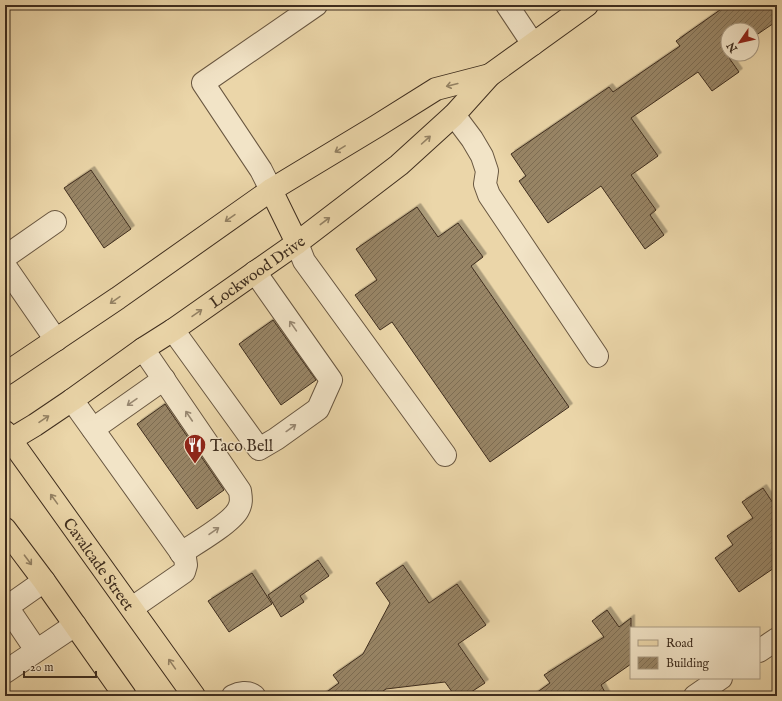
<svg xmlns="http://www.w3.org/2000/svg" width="782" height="701" viewBox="0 0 782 701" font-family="'IM FELL English',serif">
<defs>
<pattern id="building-hatch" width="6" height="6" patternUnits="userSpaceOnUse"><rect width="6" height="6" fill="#988566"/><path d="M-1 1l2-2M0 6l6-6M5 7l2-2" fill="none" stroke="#7d6d53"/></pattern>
<filter id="shadow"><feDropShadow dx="3.5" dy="-3.5" stdDeviation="0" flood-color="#0004"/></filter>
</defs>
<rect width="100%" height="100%" fill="#ebd6a9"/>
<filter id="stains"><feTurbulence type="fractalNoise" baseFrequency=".005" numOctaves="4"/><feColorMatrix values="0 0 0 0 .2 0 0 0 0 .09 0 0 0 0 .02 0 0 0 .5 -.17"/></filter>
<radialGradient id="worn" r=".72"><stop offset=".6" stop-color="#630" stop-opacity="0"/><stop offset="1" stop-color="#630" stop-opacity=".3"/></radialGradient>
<!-- building -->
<g fill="url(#building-hatch)" stroke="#3e2d1e" filter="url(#shadow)">
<polygon points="727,5 777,5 777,21 752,38 752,30 728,30 728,54 727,55 739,72 712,91 698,72 631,118 658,156 631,175 656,210 650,215 664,235 645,249 601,186 548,223 519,181 526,176 511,154 609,87 613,92 680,46 676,41"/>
<polygon points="91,170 131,229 104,248 64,188"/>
<polygon points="417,207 438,237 458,223 483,257 471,266 569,407 490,462 392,322 380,330 355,295 377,280 356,249"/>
<polygon points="273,320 316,380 281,405 239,344"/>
<polygon points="165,404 224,490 197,509 137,424"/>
<polygon points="763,488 777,509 777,566 739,592 715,558 733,545 727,536 753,518 742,502"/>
<polygon points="318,560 329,576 300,596 304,602 281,617 268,595"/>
<polygon points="403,565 429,603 457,584 486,625 458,644 485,683 465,696 455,696 445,682 386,689 376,696 321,696 339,683 333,675 363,654 390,603 376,583"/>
<polygon points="252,573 272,604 229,632 208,601"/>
<polygon points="607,610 619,627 631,618 631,664 601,685 607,696 532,696 550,683 544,675 604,637 592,621"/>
</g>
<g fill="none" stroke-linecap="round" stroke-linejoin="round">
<!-- minor casing -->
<g stroke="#695741" stroke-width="24">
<g id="minor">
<polyline points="507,5 533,44"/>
<polyline points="454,115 472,139 482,156 487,171 485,184 489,195 597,356"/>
<polyline points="271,190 261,170 203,83 316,5"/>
<polyline points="297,243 304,261 445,455"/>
<polyline points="5,257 55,222"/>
<polyline points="5,266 56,340"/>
<polyline points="173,330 259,449 276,439 318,409 331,380 255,272"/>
<path d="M143 349 240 491C241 498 242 503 238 510 231 523 195 544 181 553"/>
<polyline points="72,400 185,558 186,565 184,572 132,608"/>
<polyline points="93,429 164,379"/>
<polyline points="36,650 7,607 44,581"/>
<polyline points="759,651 777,639"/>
<polyline points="5,672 75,625"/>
<path d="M233 696C239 693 248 691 254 696"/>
<polyline points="695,696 721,678"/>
</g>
</g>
<!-- major casing -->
<g stroke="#3e2d1e" stroke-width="24">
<g id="major">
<polyline points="271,190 297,243"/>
<polyline points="5,374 118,298 271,190 377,126 436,89 490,75"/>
<path id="s1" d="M5 432 194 696"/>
<path id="s2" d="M5 443 35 425 72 400 143 349 173 330 297 243 399 165 454 115 490 75 587 5"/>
<polyline points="5,529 44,581 125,696"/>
</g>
</g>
<!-- minor -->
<use href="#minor" stroke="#f2e4c7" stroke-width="22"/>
<!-- major -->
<use href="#major" stroke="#ebd6a9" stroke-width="22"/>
</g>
<!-- one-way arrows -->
<defs><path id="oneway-shaft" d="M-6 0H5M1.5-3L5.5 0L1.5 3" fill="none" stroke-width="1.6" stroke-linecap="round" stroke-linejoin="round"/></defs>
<g stroke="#948264">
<use href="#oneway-shaft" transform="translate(452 85) rotate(166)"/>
<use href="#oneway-shaft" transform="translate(426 140) rotate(-42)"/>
<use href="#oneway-shaft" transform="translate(340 149) rotate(149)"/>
<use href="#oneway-shaft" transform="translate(230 218) rotate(145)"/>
<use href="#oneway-shaft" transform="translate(325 221) rotate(-37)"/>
<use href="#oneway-shaft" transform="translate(115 300) rotate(145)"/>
<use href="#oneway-shaft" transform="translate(197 313) rotate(-35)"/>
<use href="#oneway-shaft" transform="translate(44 419) rotate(-34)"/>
<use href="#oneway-shaft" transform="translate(54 499) rotate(-126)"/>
<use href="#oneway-shaft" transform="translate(28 560) rotate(53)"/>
<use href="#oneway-shaft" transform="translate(172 664) rotate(-125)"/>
</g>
<g stroke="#988872">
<use href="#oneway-shaft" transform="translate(293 326) rotate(-125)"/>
<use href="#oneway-shaft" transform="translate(132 402) rotate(145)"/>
<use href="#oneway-shaft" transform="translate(189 416) rotate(-124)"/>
<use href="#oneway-shaft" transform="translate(291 428) rotate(-36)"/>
<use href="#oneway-shaft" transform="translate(214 531) rotate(-35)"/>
</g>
<!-- icons -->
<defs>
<g id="restaurant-pin" transform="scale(1.15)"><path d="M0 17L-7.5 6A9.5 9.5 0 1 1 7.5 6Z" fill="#8f2418" stroke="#f2e4c7"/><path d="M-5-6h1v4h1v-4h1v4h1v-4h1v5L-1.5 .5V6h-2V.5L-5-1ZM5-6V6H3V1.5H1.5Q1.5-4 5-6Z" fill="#fff"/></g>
</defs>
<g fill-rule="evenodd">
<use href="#restaurant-pin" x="195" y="445"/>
</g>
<g text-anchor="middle" stroke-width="3" stroke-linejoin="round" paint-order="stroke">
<!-- street labels -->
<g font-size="16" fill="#3e2d1e" stroke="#f2e4c7">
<text dy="6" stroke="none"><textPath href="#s2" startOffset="305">Lockwood Drive</textPath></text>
<text dy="6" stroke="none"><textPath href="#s1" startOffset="162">Cavalcade Street</textPath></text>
</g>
<!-- poi labels -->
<g font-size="16" fill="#3e2d1e" stroke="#f2e4c7" text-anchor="start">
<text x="210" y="451">Taco Bell</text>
</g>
</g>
<!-- margin -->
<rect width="782" height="701" fill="none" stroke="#ebd6a9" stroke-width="20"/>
<rect x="6" y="6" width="770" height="689" fill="none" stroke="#3e2d1e" stroke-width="2"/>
<rect x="10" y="10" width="762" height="681" fill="none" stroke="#3e2d1e"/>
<!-- legend -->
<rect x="630" y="627" width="130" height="52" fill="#f2e4c7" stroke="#aa9b83"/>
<rect x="638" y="640" width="20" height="6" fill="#ebd6a9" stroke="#aa9b83"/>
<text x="666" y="647" font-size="12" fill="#3e2d1e">Road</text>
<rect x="638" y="657" width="20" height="12" fill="url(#building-hatch)" stroke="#aa9b83"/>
<text x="666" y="667" font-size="12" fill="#3e2d1e">Building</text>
<!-- north arrow -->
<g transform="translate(740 42) rotate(236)"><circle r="19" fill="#f2e4c7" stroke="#aa9b83"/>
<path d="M0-3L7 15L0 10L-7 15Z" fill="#8f2418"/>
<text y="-6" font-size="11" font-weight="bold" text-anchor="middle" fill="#3e2d1e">N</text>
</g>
<!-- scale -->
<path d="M24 671v6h72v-6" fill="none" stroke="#3e2d1e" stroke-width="2"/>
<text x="30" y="671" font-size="12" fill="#3e2d1e" stroke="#f2e4c7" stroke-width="3" paint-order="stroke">20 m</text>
<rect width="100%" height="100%" filter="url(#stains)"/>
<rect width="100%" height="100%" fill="url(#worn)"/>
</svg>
